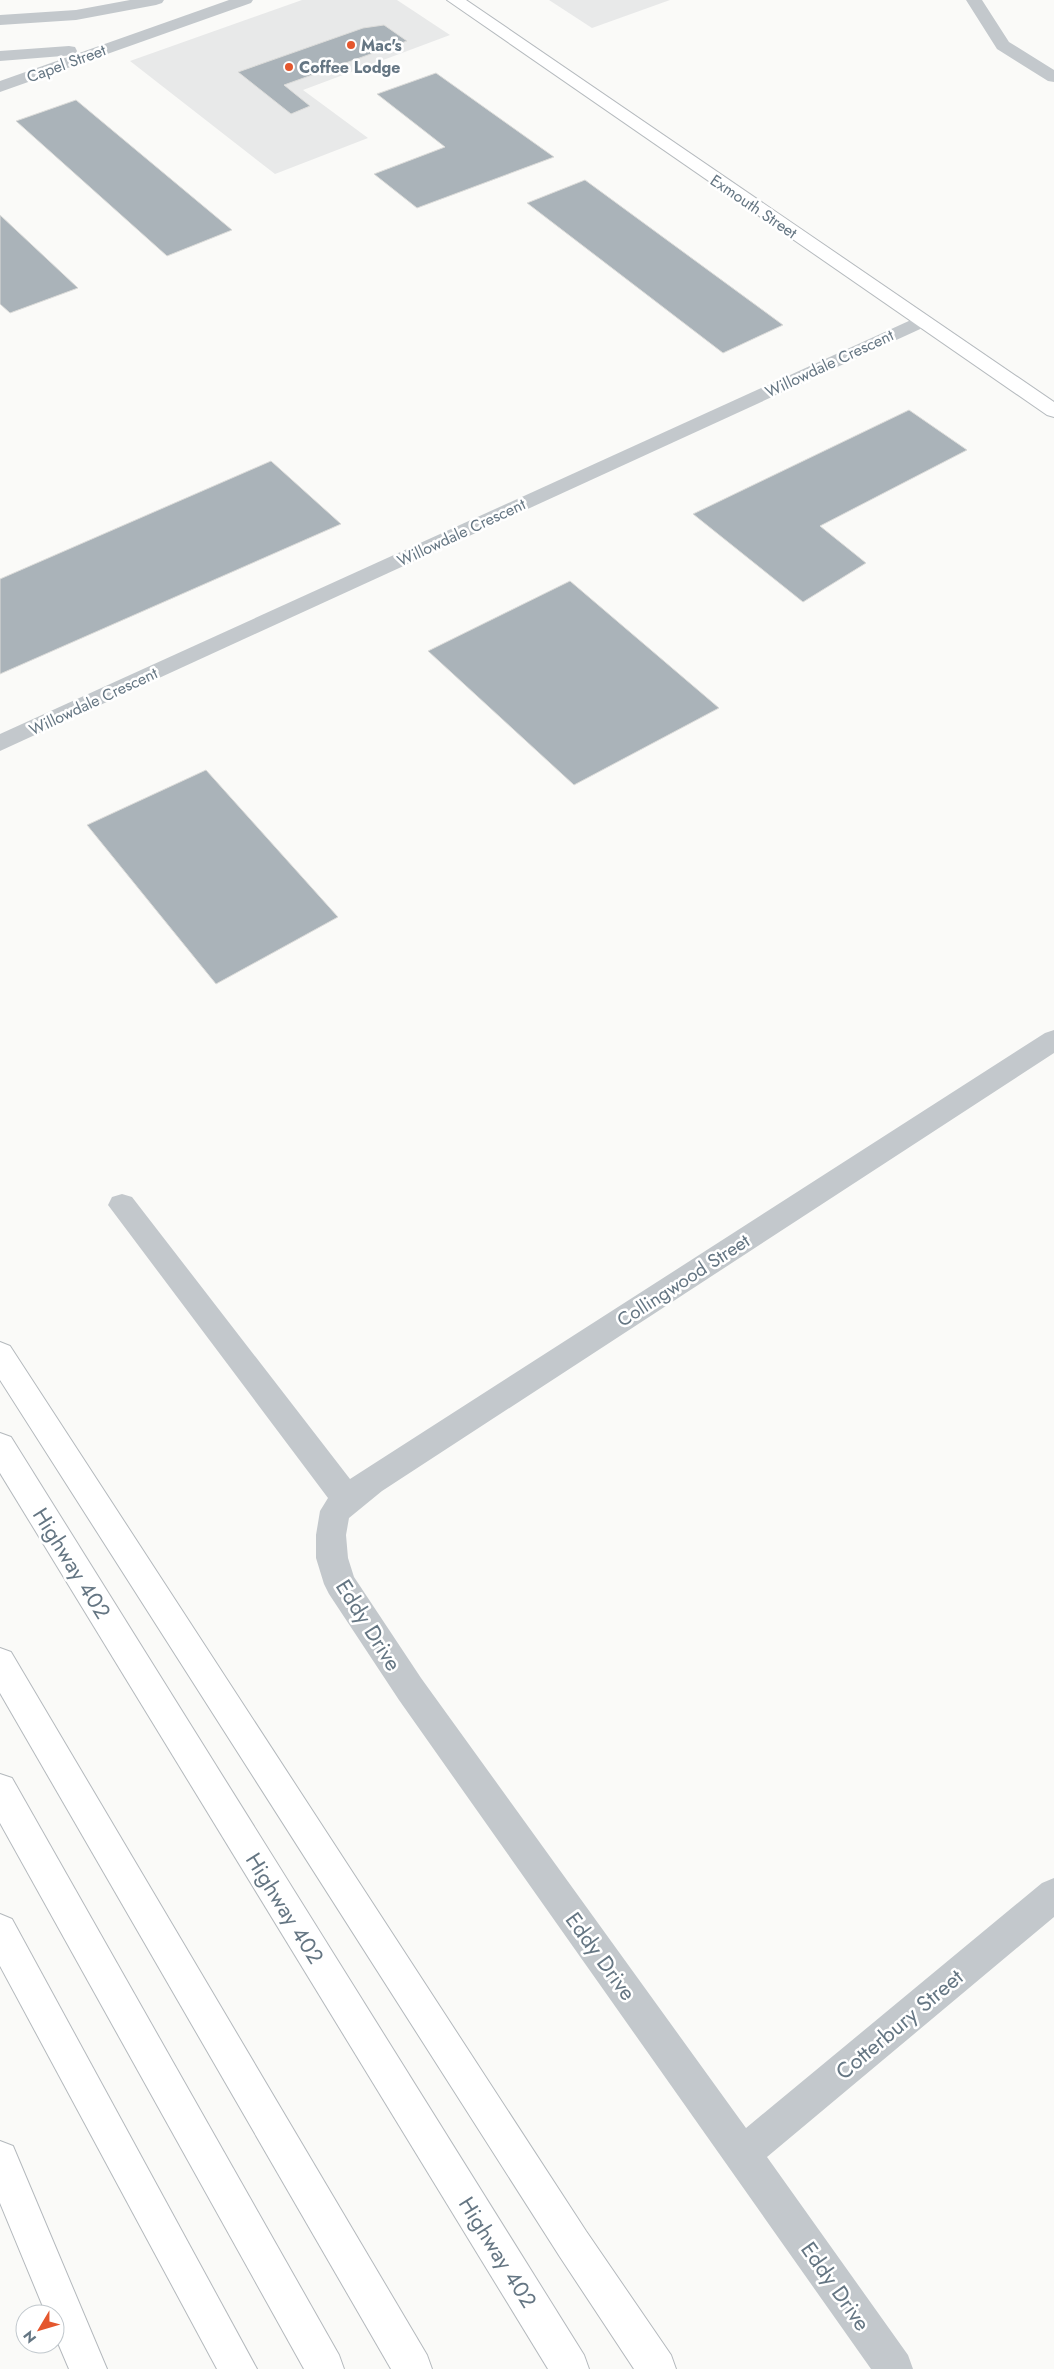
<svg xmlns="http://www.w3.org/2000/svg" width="1054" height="2369" viewBox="0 0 1054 2369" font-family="Jost,sans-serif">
<rect width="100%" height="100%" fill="#fafaf8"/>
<!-- built -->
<g fill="#e8e9e9">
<polygon points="302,0 397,0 450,35 303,90 368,138 275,174 130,61"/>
<polygon points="549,0 670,0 592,28"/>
</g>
<!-- building -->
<g fill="#aab3b9" stroke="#dcdcda">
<polygon points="384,25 407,41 284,85 310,106 291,114 238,72 363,28"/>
<polygon points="436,73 554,157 417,208 374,174 445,147 377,94"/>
<polygon points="76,100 232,230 167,256 16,121"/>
<polygon points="585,180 783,325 723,353 527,203"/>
<polygon points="0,215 78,288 10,313 0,304"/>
<polygon points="909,410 967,450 820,526 866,563 803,602 693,514"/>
<polygon points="271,461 341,524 0,674 0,579"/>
<polygon points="570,581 719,708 574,785 428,651"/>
<polygon points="206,770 338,917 216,984 87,825"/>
</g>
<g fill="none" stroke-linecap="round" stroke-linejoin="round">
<!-- major casing -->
<g stroke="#b5babe" stroke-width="2">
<polygon id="major" points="447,0 466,0 1054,402 1054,417 1047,415"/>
</g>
<!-- highway casing -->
<g stroke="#b4b9bd" stroke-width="2">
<g id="highway">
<polygon points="0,1342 10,1346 586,2231 671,2355 676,2369 634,2369 560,2257 0,1380"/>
<polygon points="0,1433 11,1437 584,2355 589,2369 548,2369 0,1473"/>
<polygon points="0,1648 11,1652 427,2355 432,2369 391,2369 0,1693"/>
<polygon points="0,1774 12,1778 339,2355 344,2369 304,2369 0,1823"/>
<polygon points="0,1914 12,1919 257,2369 217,2369 0,1966"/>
<polygon points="0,2141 13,2146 107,2369 69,2369 55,2336 55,2314 46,2314 0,2203"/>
</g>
</g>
<!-- minor -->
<g fill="#c3c8cc" fill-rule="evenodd">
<polygon points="130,0 164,0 162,3 156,5 76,20 0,25 0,15 76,10"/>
<polygon points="229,0 253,0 251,3 0,92 0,81"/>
<polygon points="966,0 982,0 1009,42 1054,70 1054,82 1048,81 997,49"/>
<polygon points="69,46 75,47 77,51 75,55 0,61 0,51"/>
<polygon points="922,315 929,317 932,321 929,325 0,751 0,734"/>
<polygon points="1054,1030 1054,1053 382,1491 349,1518 346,1535 348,1558 354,1577 421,1678 746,2128 1042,1883 1054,1878 1054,1917 767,2157 908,2355 913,2369 871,2369 399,1700 329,1594 324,1584 316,1558 316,1535 320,1511 328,1498 108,1205 112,1197 122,1194 132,1197 350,1479 1045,1033"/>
</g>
<!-- major -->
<use href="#major" fill="#fff" fill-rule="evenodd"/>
<!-- highway -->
<use href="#highway" fill="#fff" fill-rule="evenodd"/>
</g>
<!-- markers -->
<g fill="#e4572e" stroke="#fff" stroke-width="2">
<circle cx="351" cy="45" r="5"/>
<circle cx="289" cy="67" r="5"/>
</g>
<g text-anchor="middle" stroke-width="5" stroke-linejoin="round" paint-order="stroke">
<!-- far-poi labels -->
<g font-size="16" font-weight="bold" fill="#657683" stroke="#fff" text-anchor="start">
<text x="361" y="51">Mac's</text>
<text x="299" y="73">Coffee Lodge</text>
</g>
<!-- far-street labels -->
<g font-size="16" fill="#657683" stroke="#fff">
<text transform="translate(66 63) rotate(-20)" y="6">Capel Street</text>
<text transform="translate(754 206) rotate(34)" y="6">Exmouth Street</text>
<text transform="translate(829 363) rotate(-25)" y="6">Willowdale Crescent</text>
<text transform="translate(461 532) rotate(-25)" y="6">Willowdale Crescent</text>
<text transform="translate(93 701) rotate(-25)" y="6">Willowdale Crescent</text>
</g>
<!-- street labels -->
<g font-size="19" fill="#657683" stroke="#fff">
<text transform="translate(683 1280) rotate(-33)" y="7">Collingwood Street</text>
</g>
<!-- near-street labels -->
<g font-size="22" fill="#657683" stroke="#fff">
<text transform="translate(72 1563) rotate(58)" y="8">Highway 402</text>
<text transform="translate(369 1625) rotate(58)" y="8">Eddy Drive</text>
<text transform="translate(285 1908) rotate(58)" y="8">Highway 402</text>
<text transform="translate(601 1956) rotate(54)" y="8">Eddy Drive</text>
<text transform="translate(899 2024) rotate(-40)" y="8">Cotterbury Street</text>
<text transform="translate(498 2252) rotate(58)" y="8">Highway 402</text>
<text transform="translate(836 2286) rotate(55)" y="8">Eddy Drive</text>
</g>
</g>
<!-- north arrow -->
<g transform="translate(40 2329) rotate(232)"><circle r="24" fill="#ffffff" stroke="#c1c8cd"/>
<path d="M0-4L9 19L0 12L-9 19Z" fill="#e4572e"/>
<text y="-8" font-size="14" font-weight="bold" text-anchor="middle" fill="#657683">N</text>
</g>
</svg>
